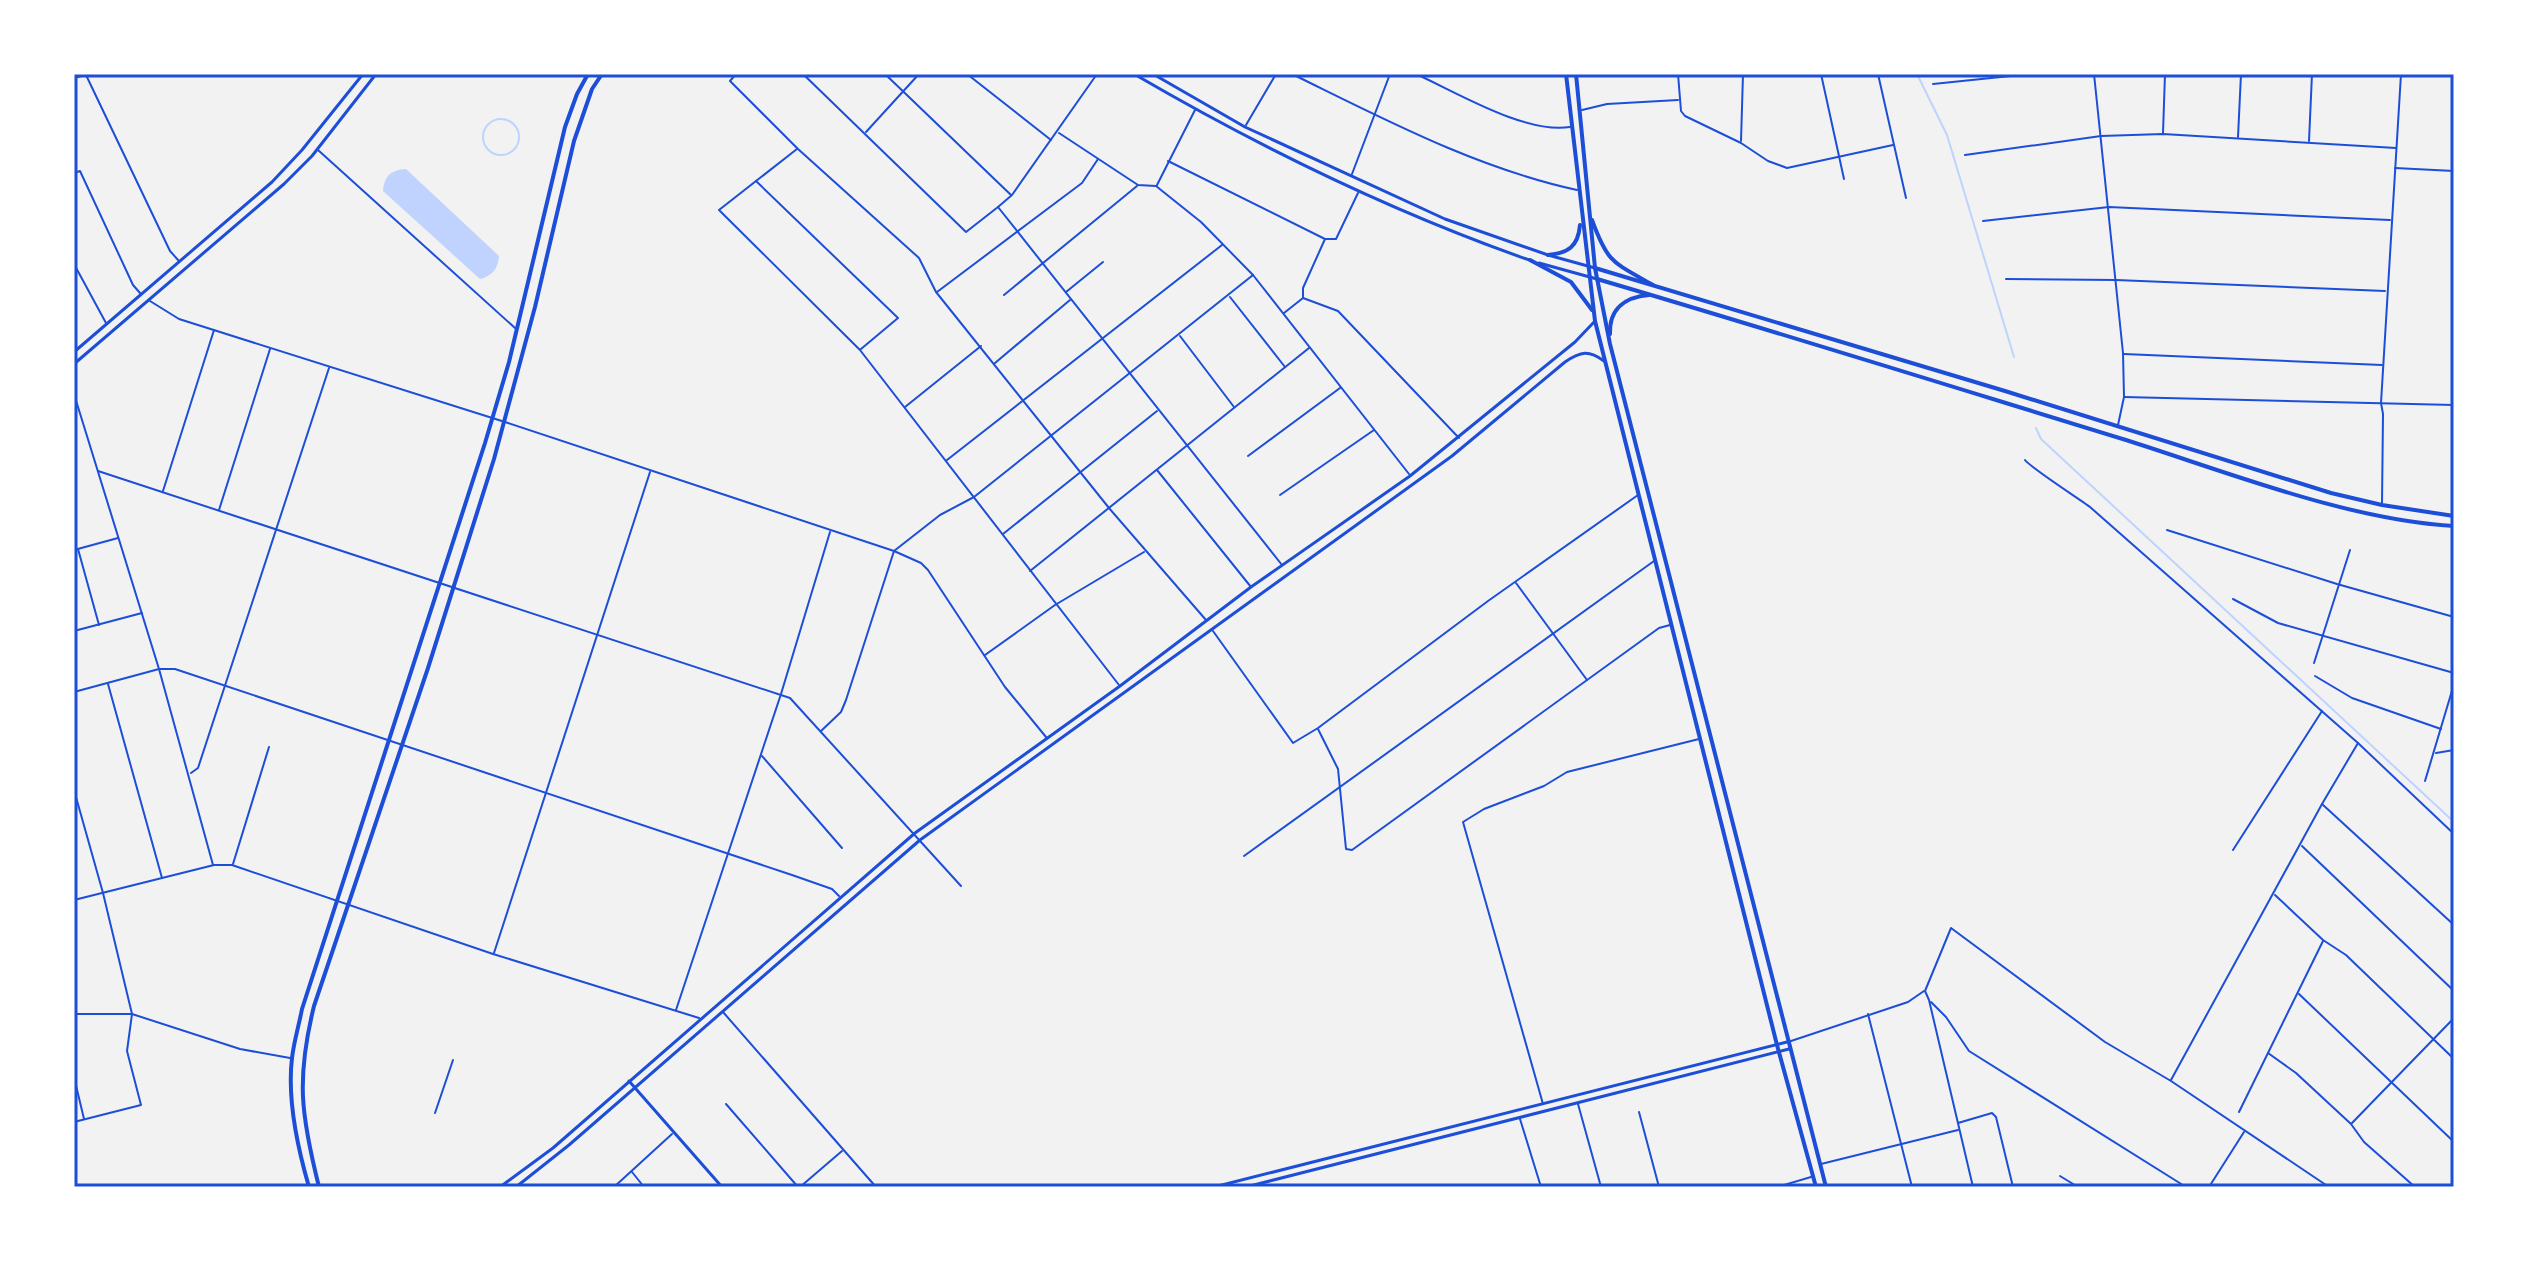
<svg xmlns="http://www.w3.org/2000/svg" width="2528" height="1261" viewBox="0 0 2528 1261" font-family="'PT Sans Narrow',sans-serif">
<rect width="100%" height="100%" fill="#f2f2f2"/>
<!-- water -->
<path fill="#bfd3fe" d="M406 169 499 256C498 269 492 276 480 279L383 191C384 176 391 170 406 169Z"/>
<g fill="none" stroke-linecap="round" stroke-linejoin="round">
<!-- stream -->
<g stroke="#bfd3fe" stroke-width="2">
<polyline points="1917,74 1947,135 2014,357"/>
<circle cx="501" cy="137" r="18"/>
<polyline points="2036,428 2041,439 2454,822"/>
</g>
<!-- minor -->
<g stroke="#1d4ed8" stroke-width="2">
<polyline points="736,74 730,81 798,149 919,258 936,292 1109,508 1206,620"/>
<polyline points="803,74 966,232 998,207"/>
<polyline points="885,74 1011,195"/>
<polyline points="967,74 1051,140"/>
<polyline points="1097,74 1012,195 998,207 1282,565"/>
<path d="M1292 74C1384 119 1476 168 1577 190"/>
<path d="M1416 74C1458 93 1525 134 1570 127"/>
<polyline points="1678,74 1681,111 1685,116 1741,143 1768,161 1787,168 1893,145"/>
<polyline points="1821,74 1844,179"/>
<polyline points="1878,74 1906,198"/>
<polyline points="2094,74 2123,353 2124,397 2118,425"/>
<polyline points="74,78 86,75 170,251 179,261"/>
<polyline points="1933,84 2030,74"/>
<polyline points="1582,110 1607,104 1678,100"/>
<polyline points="1246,125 1276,74"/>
<polyline points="866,132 919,74"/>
<polyline points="1059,133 1138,185 1156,186 1201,222 1253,275 1409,474"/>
<polyline points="2163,133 2165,74"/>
<polyline points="2238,137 2241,74"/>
<polyline points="1741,141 1743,74"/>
<polyline points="2309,141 2312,74"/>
<polyline points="797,149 719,210 860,350 1119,685"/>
<polyline points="318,150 515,328"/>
<polyline points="1965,155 2101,136 2163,134 2396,148"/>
<polyline points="1168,161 1325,239 1303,288 1303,298"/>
<polyline points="2395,168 2454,171"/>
<polyline points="74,173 80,171 133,285 140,293"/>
<polyline points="1352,174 1390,74"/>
<polyline points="756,181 898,318 861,349"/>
<polyline points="1157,185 1195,110"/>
<polyline points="1983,221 2109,207 2390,220"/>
<polyline points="1326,239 1336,239 1358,193"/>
<polyline points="74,264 106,323"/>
<polyline points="2006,279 2116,280 2385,291"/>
<polyline points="937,292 1082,183 1098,159"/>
<polyline points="1066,292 1103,262"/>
<polyline points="1004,295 1137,186"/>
<polyline points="1230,297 1285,367"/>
<polyline points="150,301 179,319 505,422 894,551 921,563 928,570 1005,687 1046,737"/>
<polyline points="1284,313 1303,298 1338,311 1459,438"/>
<polyline points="1180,336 1234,407"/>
<polyline points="2124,354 2382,365"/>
<polyline points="995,363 1070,300"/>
<polyline points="74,394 159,669 213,865"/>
<polyline points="2124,397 2454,405"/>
<polyline points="905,407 981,346"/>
<polyline points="1248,456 1340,388"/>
<polyline points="947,460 1222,245"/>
<path d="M2025 460C2031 468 2078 498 2090 507L2358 743 2454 834"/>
<polyline points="1157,470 1251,587"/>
<polyline points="98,471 790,698 961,886"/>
<polyline points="163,491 214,330"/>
<polyline points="1280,495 1374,430"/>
<polyline points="2382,504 2383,414 2381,403 2401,74"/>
<polyline points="219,510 270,349"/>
<polyline points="2167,530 2337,584 2454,617"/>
<polyline points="1003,534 1157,411"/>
<polyline points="78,549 99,625"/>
<polyline points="74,550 118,538"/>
<polyline points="1030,571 1309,348"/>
<polyline points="1516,583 1587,680"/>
<polyline points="2233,599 2278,623 2454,673"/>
<polyline points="74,631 142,613"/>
<polyline points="1213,631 1293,743 1318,728 1488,601 1638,495"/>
<polyline points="985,655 1055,605 1144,552"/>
<polyline points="2314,663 2350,550"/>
<polyline points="2315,676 2352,698 2441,729"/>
<polyline points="108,684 162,878"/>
<polyline points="74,692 159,669 175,669 792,875 832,889 839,896"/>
<polyline points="1318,729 1338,769 1346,849 1352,850 1659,628 1670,625"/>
<polyline points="821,731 841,712 846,700 894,551 940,515 974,497 1253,275"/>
<polyline points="2436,753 2454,750"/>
<polyline points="762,756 842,848"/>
<polyline points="191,773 198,768 329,368"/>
<polyline points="2425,781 2454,684"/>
<polyline points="74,790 103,893 132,1014 127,1051 141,1105 74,1122"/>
<polyline points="2322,804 2454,925"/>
<polyline points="2302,846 2454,991"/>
<polyline points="2233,850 2322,711"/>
<polyline points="1244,856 1654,561"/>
<polyline points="233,864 269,747"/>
<polyline points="2275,895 2323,940 2346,955 2454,1059"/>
<polyline points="74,900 214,865 232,865 493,954 699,1018"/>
<polyline points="494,953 650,472"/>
<polyline points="2299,994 2454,1142"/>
<polyline points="1931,1002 1946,1017 1969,1051 2186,1187"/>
<polyline points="676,1010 781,694 830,532"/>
<polyline points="723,1012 876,1187"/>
<polyline points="74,1014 132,1014 240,1049 290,1058"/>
<polyline points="1868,1014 1912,1187"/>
<polyline points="1788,1042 1908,1002 1924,991"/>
<polyline points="2268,1053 2296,1073 2351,1124 2364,1142 2415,1187"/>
<polyline points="74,1077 84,1119"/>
<polyline points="2171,1080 2322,804 2358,743"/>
<polyline points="726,1104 798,1187"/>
<polyline points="1543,1104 1463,822 1484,809 1544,786 1567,772 1699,739"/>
<polyline points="1578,1104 1601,1187"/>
<polyline points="1639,1112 1659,1187"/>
<polyline points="2239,1112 2323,941"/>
<polyline points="435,1113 453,1060"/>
<polyline points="1520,1119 1541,1187"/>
<polyline points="1958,1123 1992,1113 1996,1117 2013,1187"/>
<polyline points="2352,1123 2454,1018"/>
<polyline points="1821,1164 1958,1130"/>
<polyline points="632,1172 644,1187"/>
<polyline points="2060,1176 2078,1187"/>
<polyline points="614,1187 672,1134"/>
<polyline points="800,1187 842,1151"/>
<polyline points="1777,1187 1811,1177"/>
<polyline points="1973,1187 1929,1000 1925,991 1951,928 2105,1042 2171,1081 2329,1187"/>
<polyline points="2209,1187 2244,1132"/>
</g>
<!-- tertiary -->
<polyline stroke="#1d4ed8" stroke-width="3" points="629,1081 722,1187"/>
<!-- secondary -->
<g stroke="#1d4ed8" stroke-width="3">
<path d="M1134 74C1261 148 1392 212 1532 261"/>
<polyline points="1153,74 1245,127 1445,219 1548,255 1595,268"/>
<polyline points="1539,263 1597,279"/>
<polyline points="74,352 272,182 302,150 363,74"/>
<polyline points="74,364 284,184 312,156 376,74"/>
<polyline points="500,1187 553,1148 915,833 1120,686 1251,587 1410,476 1575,342 1595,321"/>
<path d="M516 1187 569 1145 920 840 1452 456 1565 362C1581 351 1589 350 1604 361"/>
<polyline points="1214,1187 1787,1042"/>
<polyline points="1246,1187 1789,1049"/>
</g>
<!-- primary -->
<g stroke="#1d4ed8" stroke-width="4">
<polyline points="1595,268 2005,391 2331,493 2382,505 2454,516"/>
<path d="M1597 279C1774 331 1950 386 2126 440 2227 472 2348 520 2454 526"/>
<path d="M309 1187C297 1146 287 1100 292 1058 294 1041 299 1025 302 1009L485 443 509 362 565 127 577 94 588 74"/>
<path d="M319 1187C301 1115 296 1079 314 1006L428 668 494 459 535 307 574 141 592 89 602 74"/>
</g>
<!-- trunk -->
<g stroke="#1d4ed8" stroke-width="4">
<polyline points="1566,74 1595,321 1777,1045 1816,1187"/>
<polyline points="1576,74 1595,268 1610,344 1826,1187"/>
<path d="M1592 220C1608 264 1613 262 1653 285"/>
<path d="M1548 255C1568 253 1578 247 1580 225"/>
<polyline points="1530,260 1571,282 1592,310"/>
<path d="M1610 334C1609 308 1626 297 1649 295"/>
</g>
</g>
<!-- border -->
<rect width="2528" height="1261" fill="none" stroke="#ffffff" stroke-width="152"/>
<rect x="76" y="76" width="2376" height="1109" fill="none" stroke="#1d4ed8" stroke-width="3"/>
</svg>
